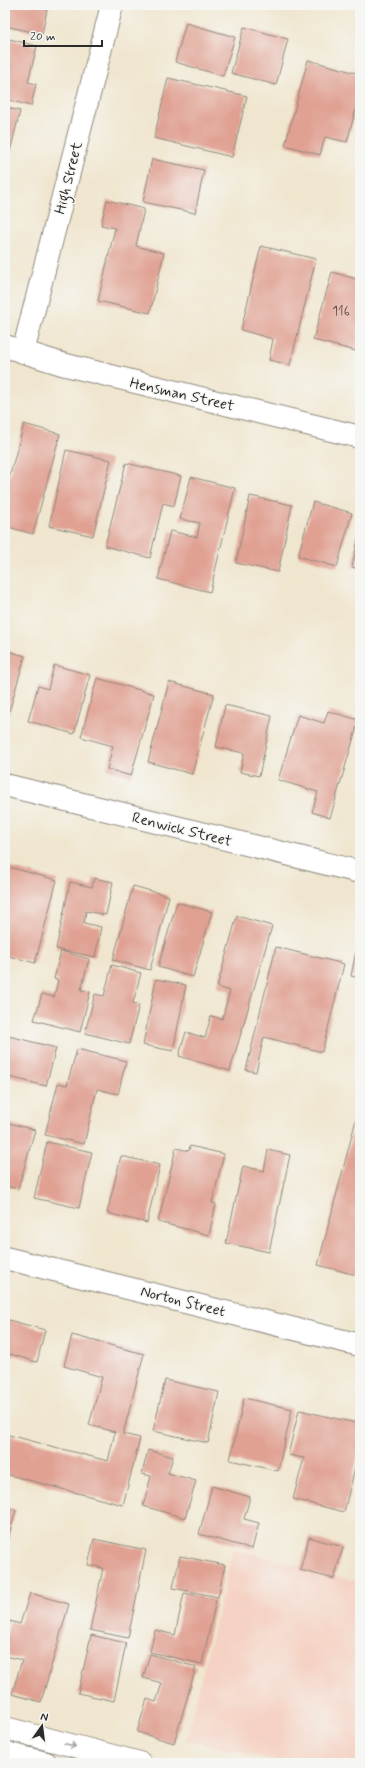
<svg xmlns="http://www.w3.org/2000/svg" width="365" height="1768" viewBox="0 0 365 1768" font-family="Mynerve,sans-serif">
<rect width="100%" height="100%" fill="#f6f6f2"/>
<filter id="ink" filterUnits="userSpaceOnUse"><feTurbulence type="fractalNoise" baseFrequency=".025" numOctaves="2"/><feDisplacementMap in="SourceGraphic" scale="8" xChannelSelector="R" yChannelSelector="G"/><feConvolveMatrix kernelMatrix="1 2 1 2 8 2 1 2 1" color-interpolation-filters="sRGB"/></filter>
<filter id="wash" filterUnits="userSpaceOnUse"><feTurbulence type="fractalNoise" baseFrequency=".012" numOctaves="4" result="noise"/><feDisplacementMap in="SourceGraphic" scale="16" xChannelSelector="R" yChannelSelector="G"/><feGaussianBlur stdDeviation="0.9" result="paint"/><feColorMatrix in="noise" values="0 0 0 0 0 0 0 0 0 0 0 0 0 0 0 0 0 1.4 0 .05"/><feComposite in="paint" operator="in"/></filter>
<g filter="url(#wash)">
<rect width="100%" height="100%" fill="#f0e6cf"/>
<!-- built -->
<polygon fill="#f5d2c3" points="233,1549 360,1582 360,1763 284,1763 186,1740"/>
<g id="blocks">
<!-- building -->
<g fill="#e0a092">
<polygon points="5,5 48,5 42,34 5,26"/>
<polygon points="186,23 235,37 223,76 175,62"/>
<polygon points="244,27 288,39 276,85 231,73"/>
<polygon points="5,38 37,46 28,82 36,84 31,106 5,99"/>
<polygon points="308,60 360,74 360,94 347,142 325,137 320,155 285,145"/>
<polygon points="168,78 247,96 232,157 154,138"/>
<polygon points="5,107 20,111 6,168 5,168"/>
<polygon points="152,159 204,170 195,213 143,202"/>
<polygon points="107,200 144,209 136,246 164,253 150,313 98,301 115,228 101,225"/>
<polygon points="261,246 316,259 290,365 269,360 273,339 241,330"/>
<polygon points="332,272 360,280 360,352 313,340"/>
<polygon points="24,424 60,434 33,534 5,526 5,493"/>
<polygon points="66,450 111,460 93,536 49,526"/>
<polygon points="126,463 181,476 174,506 163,503 150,558 105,546"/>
<polygon points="191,477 235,488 210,592 158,579 170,531 197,537 200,523 180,519"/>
<polygon points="250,496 292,505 278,572 236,563"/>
<polygon points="313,502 352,513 337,567 298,556"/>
<polygon points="359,534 360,534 360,569 352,567"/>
<polygon points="5,650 25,656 5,726"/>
<polygon points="54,665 90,675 74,734 28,721 38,686 48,689"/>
<polygon points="97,678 154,694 131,776 107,769 113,746 81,737"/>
<polygon points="169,682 214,694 192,774 148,762"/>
<polygon points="225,705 272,716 259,776 240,772 244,753 216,747"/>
<polygon points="328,711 359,720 330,818 312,812 318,792 278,780 298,715 324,723"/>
<polygon points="5,866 57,880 35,963 5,955"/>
<polygon points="94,878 113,882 106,915 86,911 84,923 101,927 95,957 56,949 70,882 92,887"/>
<polygon points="133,886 169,896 150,970 113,960"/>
<polygon points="177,902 212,912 193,977 158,967"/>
<polygon points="237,916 272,926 230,1071 179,1056 186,1032 205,1038 211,1016 222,1019 230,991 217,987"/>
<polygon points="276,947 344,964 322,1052 264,1037 256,1072 246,1070"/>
<polygon points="61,951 89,959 81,990 90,992 80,1032 34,1020 42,994 54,997 58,980 54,979"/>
<polygon points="356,952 360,952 360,978 351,976"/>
<polygon points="112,965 141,973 133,1003 139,1005 129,1044 85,1033 95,994 104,996"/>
<polygon points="156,979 186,985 173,1051 143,1045"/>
<polygon points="5,1035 56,1048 46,1086 5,1076"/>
<polygon points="77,1049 126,1061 118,1094 97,1089 84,1144 45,1135 58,1083 67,1085"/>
<polygon points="358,1112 360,1112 360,1276 318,1265"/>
<polygon points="5,1122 35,1130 18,1189 5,1186"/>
<polygon points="47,1142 92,1152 79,1208 34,1198"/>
<polygon points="190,1146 224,1154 212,1203 216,1204 209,1235 158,1222 176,1148 189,1151"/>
<polygon points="268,1150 290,1155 269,1252 226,1243 243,1166 264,1171"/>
<polygon points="121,1156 160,1165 147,1223 107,1213"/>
<polygon points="5,1319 45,1330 37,1362 10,1354 5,1372"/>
<polygon points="72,1335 144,1354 123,1434 140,1438 123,1505 5,1474 5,1434 108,1461 115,1432 89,1425 102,1377 64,1366"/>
<polygon points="165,1380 219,1392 208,1443 153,1431"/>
<polygon points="244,1398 292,1409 278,1471 230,1460"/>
<polygon points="299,1410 360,1424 360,1448 344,1512 293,1499 304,1458 288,1455"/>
<polygon points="148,1450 173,1457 168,1473 196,1481 185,1518 143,1506 151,1476 142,1474"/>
<polygon points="212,1486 250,1497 244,1519 259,1523 252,1549 199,1534"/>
<polygon points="5,1507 16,1510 5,1550"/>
<polygon points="309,1537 343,1547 334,1579 300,1570"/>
<polygon points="94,1539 146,1550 128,1638 90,1630 103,1568 88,1565"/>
<polygon points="180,1556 225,1565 218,1597 173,1588"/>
<polygon points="30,1593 69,1604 41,1702 12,1694 22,1660 5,1656 5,1640 10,1621 20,1624"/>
<polygon points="184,1593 216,1600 202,1664 150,1652 155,1630 175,1635"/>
<polygon points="91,1635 126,1643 114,1701 78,1693"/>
<polygon points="150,1654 196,1667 174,1743 137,1732 147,1699 156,1702 162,1683 143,1678"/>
</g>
</g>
</g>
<g filter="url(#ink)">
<use href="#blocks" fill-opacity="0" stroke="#8e887d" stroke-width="1"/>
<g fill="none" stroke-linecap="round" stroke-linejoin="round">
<!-- minor casing -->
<g stroke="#8e887d" stroke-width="24">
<g id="minor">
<polyline points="5,346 62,364 360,437"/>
<polyline points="23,352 112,5"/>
<polyline points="5,785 360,872"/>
<polyline points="5,1258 360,1345"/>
</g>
</g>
<!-- secondary casing -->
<g stroke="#8e887d" stroke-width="24">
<g id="secondary">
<polyline points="5,1728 140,1763"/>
<polyline points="5,1753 46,1763"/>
</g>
</g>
<!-- minor -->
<use href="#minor" stroke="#fff" stroke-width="22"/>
<!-- secondary -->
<use href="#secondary" stroke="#fff" stroke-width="22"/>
</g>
<!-- one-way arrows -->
<defs><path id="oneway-shaft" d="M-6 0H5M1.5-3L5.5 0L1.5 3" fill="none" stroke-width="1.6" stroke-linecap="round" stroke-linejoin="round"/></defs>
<use stroke="#a0a0a0" href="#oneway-shaft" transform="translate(70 1745) rotate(15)"/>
</g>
<g text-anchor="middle" stroke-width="3" stroke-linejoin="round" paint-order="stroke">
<!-- number labels -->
<g font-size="13" fill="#584845">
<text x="341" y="315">116</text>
</g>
<!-- street labels -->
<g font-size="15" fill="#2b2b2b" stroke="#f6f6f2">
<text transform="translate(68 178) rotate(-76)" y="5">High Street</text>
<text transform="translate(182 394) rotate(13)" y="5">Hensman Street</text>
<text transform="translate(182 829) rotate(14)" y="5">Renwick Street</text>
<text transform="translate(183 1301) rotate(14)" y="5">Norton Street</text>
</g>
</g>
<!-- margin -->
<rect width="365" height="1768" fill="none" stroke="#f6f6f2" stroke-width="20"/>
<!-- north arrow -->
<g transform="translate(42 1726) rotate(14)" stroke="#f6f6f2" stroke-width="3" paint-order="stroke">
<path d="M0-3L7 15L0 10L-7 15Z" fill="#2b2b2b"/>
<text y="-6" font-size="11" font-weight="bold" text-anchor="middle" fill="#2b2b2b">N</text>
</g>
<!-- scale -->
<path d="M24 40v6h78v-6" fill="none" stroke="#2b2b2b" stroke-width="2"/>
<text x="30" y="40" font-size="12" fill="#2b2b2b" stroke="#f6f6f2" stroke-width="3" paint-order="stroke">20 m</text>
</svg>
